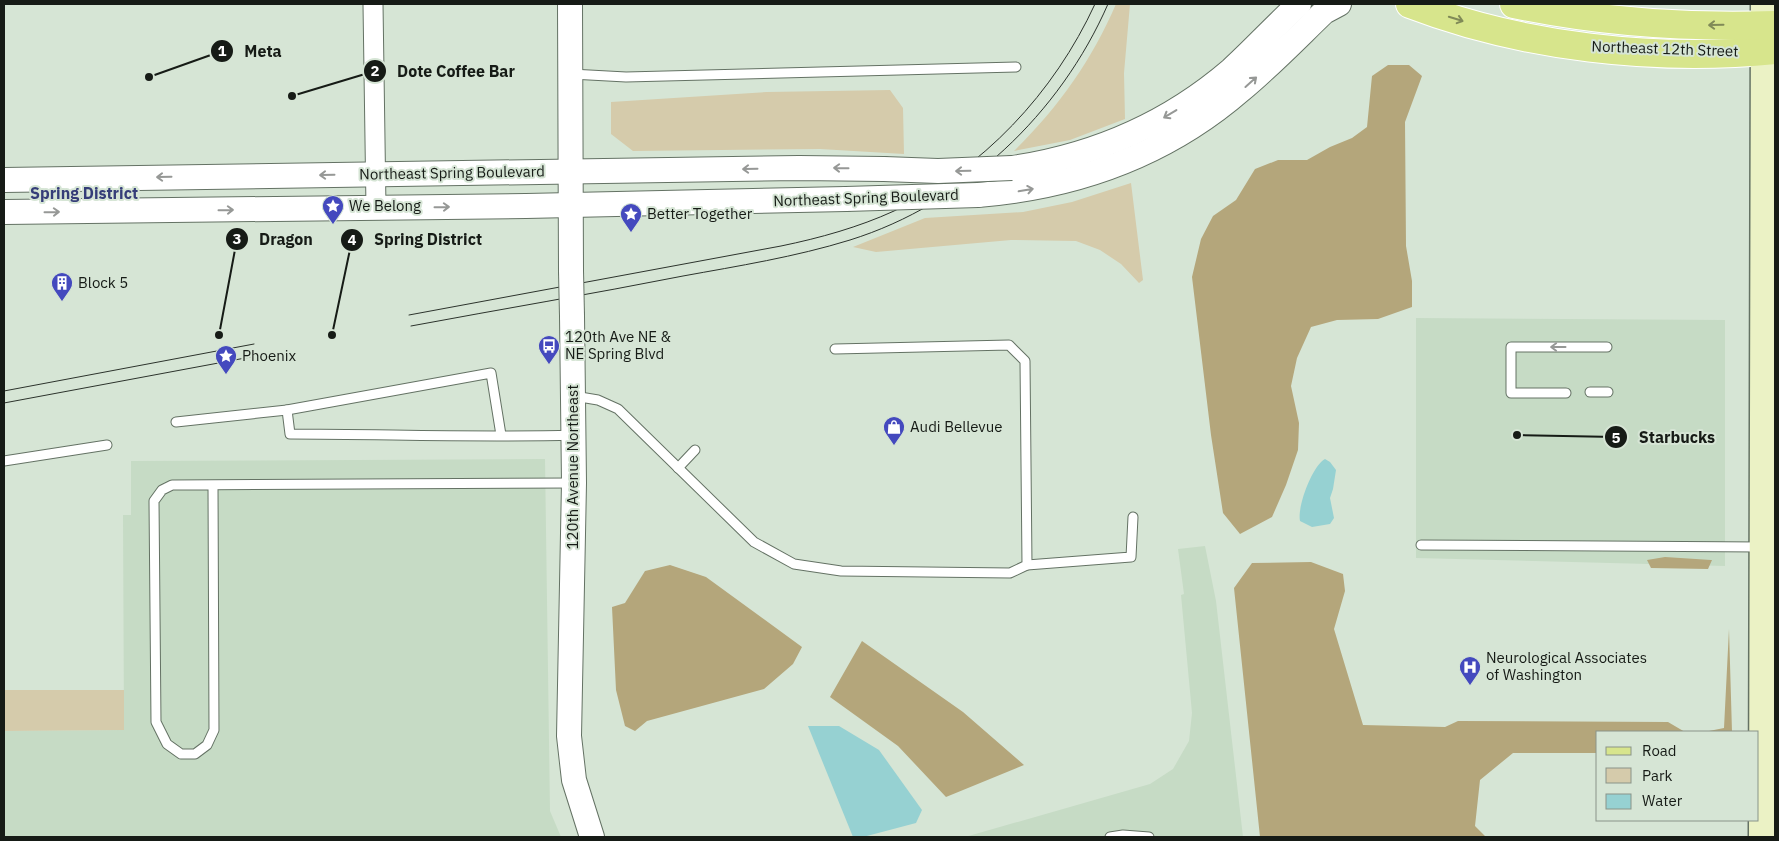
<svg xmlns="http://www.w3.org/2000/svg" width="1779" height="841" viewBox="0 0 1779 841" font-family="'IBM Plex Sans',sans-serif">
<rect width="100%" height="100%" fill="#d6e5d5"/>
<!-- built -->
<g fill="#c6dbc5">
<polygon points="1416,318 1725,320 1725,566 1416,558"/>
<polygon points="545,459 550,811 561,837 4,837 4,731 124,730 123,515 131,515 131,461"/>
<polygon points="1205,546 1216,601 1243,837 965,837 1150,784 1173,769 1189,741 1192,713 1181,595 1184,594 1178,549"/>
</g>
<!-- green -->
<g fill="#d5cbab">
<path d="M1116 4H1130L1124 73 1125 119 1070 140 1014 151C1058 108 1092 60 1116 4Z"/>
<polygon points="890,90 903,108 904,154 820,149 633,151 611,134 611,102 767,92"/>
<polygon points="1131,183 1143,280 1139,283 1121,264 1100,250 1076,241 1011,240 876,252 853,247 925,218 1023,212 1072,202"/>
<polygon points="4,690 124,690 124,730 4,731"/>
</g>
<!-- forest -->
<g fill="#b4a67b">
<polygon points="1388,65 1409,65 1422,76 1405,122 1406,246 1412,281 1412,307 1378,319 1337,320 1311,327 1297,358 1291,386 1299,423 1298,450 1286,485 1272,517 1240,534 1223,513 1211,435 1192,277 1201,239 1213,216 1236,200 1255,169 1278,160 1307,160 1330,147 1352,138 1367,127 1372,76"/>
<polygon points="1665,557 1711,560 1712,560 1708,569 1651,568 1647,560"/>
<polygon points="1311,562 1343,574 1345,591 1334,629 1363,725 1445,727 1458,721 1668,722 1685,732 1598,732 1598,753 1513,753 1480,780 1475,826 1486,837 1260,837 1234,588 1252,563"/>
<polygon points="670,565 706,577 802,647 793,664 764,689 647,721 635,731 625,726 616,690 612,607 625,603 645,571"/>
<polygon points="1729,629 1732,732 1704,732 1724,728"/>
<polygon points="862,641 963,712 1024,765 946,797 898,746 830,697"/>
</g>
<!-- water -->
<g fill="#96d1d2">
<path d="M1325 459 1330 462 1336 470 1333 489 1330 498 1334 518 1330 524 1312 527 1300 521C1297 507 1312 466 1325 459Z"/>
<polygon points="808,726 839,726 879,750 922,810 916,823 863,837 853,837"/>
</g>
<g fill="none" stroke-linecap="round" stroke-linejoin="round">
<!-- service casing -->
<g stroke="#647264" stroke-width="11">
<g id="service">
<polyline points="571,74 626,77 1016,67"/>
<polyline points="1590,392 1608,392"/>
<polyline points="1566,393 1511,393 1511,347 1607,347"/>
<polyline points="574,396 598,400 618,409 754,542 794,564 841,571 1010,573 1027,565 1025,361 1009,345 835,349"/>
<polyline points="176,422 287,410"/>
<path d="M501 435 491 373 287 410 290 434C384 434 479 438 574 435"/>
<polyline points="4,461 107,445"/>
<polyline points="678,468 695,450"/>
<polyline points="213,485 214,730 207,745 195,754 181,754 167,744 156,722 154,501 162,490 172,485 574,483"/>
<polyline points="1421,545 1761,547"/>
<polyline points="1027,565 1131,557 1133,517"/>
<polyline points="1110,837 1123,835 1149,837"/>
</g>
</g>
<!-- minor casing -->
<g stroke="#647264" stroke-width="21">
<polyline id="minor" points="373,4 376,208"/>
</g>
<!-- tertiary casing -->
<g stroke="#647264" stroke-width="26">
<g id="tertiary">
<polyline points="570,4 571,271"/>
<path d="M1012 168C1093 156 1168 124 1231 70 1254 49 1276 25 1299 4"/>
<polyline points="4,180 799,168 884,169"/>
<path d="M978 195C1077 187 1165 156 1241 90 1270 66 1297 38 1324 12L1339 4"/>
<polyline points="4,212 526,206 846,199"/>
<polyline points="572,316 574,483 569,736 574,780 592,837"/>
</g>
</g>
<!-- secondary casing -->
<g stroke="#647264" stroke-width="29">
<polyline id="secondary" points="1762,837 1764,4"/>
</g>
<!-- primary casing -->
<g stroke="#fff" stroke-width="30">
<g id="primary">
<path d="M1410 4C1522 47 1656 62 1775 50"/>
<path d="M1514 4C1600 22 1687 28 1775 25"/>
</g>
</g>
<!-- service -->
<use href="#service" stroke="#fff" stroke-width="9"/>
<!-- minor -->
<use href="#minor" stroke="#fff" stroke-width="19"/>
<!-- tertiary -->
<use href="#tertiary" stroke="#fff" stroke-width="24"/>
<!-- secondary -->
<use href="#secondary" stroke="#ebf2c5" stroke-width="26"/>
<!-- primary -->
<use href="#primary" stroke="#d7e58c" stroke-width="28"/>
<!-- tram -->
<g stroke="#2c332c" stroke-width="1">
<path d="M409 315 781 246C820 238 859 227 894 211 983 169 1054 93 1095 4"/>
<path d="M411 326C502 309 592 294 683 276 738 266 795 257 850 240 965 204 1060 114 1108 4"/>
<polyline points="4,391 254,344"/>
<polyline points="4,403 256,356"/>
</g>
<!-- tertiary-bridge casing -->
<g stroke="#647264" stroke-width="26" stroke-linecap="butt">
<g id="tertiary-bridge">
<polyline points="884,169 938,171 1012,168"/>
<polyline points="846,199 978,195"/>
<polyline points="571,271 572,316"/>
</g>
</g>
<!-- tertiary-bridge -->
<use href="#tertiary-bridge" stroke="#fff" stroke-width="24"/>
</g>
<!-- one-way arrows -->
<defs><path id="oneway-shaft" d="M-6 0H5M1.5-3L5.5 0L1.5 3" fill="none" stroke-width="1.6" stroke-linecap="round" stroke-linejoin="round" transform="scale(1.25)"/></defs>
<g stroke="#808a57">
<use href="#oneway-shaft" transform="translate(1456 19) rotate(17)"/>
<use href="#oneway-shaft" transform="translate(1716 25) rotate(179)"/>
</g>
<g stroke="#969896">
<use href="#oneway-shaft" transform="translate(1251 82) rotate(-42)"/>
<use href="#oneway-shaft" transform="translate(1170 114) rotate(149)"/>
<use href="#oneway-shaft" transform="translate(841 168) rotate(-179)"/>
<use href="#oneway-shaft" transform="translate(750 169) rotate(179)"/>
<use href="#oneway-shaft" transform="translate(963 171) rotate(179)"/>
<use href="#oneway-shaft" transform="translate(327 175) rotate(179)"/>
<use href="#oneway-shaft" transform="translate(164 177) rotate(179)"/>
<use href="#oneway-shaft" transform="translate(1026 190) rotate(-10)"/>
<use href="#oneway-shaft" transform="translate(442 207) rotate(-1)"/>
<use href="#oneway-shaft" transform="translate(226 210) rotate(-1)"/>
<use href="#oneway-shaft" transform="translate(52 212) rotate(-1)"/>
<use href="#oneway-shaft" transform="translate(1558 347) rotate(180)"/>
</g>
<!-- icons -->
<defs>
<g id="sight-pin" transform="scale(1.125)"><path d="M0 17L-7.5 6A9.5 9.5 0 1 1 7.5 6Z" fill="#4449be" stroke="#d6e5d5"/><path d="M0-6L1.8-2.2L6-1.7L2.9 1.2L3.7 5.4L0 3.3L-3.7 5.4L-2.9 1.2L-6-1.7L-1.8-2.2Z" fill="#fff"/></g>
<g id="building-pin" transform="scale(1.125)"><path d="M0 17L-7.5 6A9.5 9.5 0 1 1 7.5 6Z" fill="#4449be" stroke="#d6e5d5"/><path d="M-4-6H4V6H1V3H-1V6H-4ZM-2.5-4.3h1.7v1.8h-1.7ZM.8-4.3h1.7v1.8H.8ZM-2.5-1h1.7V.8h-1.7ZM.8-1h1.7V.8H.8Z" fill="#fff"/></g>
<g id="bus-pin" transform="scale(1.125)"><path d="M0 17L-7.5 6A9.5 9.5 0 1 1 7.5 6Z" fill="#4449be" stroke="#d6e5d5"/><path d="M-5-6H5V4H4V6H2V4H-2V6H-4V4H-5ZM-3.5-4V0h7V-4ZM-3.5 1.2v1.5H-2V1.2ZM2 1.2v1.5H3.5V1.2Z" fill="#fff"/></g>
<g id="shop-pin" transform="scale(1.125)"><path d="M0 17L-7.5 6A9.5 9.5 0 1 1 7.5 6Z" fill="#4449be" stroke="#d6e5d5"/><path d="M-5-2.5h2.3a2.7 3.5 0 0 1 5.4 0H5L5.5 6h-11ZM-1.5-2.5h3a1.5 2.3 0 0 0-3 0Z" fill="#fff"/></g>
<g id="hospital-pin" transform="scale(1.125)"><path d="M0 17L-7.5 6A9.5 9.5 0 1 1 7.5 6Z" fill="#4449be" stroke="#d6e5d5"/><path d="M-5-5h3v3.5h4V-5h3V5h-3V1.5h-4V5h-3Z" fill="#fff"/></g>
</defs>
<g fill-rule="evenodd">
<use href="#sight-pin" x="333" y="206"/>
<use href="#sight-pin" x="631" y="214"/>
<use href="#building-pin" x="62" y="283"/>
<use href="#bus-pin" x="549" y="346"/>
<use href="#sight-pin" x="226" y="356"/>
<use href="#shop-pin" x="894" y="427"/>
<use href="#hospital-pin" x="1470" y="667"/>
</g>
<g text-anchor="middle" stroke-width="4" stroke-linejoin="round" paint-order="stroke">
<!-- street labels -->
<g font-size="15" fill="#161b16" stroke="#d6e5d5">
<text transform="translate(1665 49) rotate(2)" y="5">Northeast 12th Street</text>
<text transform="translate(452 173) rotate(-1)" y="5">Northeast Spring Boulevard</text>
<text transform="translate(866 198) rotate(-2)" y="5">Northeast Spring Boulevard</text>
<text transform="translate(573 467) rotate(-90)" y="5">120th Avenue Northeast</text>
</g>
<!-- poi labels -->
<g font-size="15" fill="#161b16" stroke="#d6e5d5" text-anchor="start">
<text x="349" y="211">We Belong</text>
<text x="647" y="219">Better Together</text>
<text x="78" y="288">Block 5</text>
<text x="565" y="342">120th Ave NE &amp;<tspan x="565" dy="17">NE Spring Blvd</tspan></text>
<text x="242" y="361">Phoenix</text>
<text x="910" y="432">Audi Bellevue</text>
<text x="1486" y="663">Neurological Associates<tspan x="1486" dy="17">of Washington</tspan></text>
</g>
<!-- neighbourhood labels -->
<g font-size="16" font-weight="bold" fill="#353d78" stroke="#d6e5d5">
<text x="84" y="199">Spring District</text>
</g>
</g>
<!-- callouts -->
<path fill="none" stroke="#161b16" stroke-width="2" d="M149 77L222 51M292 96L375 71M219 335L237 239M332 335L352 240M1517 435L1616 437"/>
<g fill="#161b16" stroke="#d6e5d5" stroke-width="2">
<circle cx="149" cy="77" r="5"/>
<circle cx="292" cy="96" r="5"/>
<circle cx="219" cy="335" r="5"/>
<circle cx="332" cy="335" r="5"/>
<circle cx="1517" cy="435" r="5"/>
<circle cx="222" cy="51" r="12"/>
<circle cx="375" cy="71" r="12"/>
<circle cx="237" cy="239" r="12"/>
<circle cx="352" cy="240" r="12"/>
<circle cx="1616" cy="437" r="12"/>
</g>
<g font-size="15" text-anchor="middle" font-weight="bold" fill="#fff">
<text x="222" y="56">1</text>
<text x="375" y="76">2</text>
<text x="237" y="244">3</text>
<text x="352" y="245">4</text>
<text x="1616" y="443">5</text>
</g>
<g font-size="16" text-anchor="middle" font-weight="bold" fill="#161b16" stroke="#d6e5d5" stroke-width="4" stroke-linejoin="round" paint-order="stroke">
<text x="263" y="57">Meta</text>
<text x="456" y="77">Dote Coffee Bar</text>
<text x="286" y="245">Dragon</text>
<text x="428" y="245">Spring District</text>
<text x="1677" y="443">Starbucks</text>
</g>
<!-- border -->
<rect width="1779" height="841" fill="none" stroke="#161b16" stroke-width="10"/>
<!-- legend -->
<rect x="1596" y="731" width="162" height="90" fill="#d6e5d5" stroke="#899489"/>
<rect x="1606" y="747" width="25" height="8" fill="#d7e58c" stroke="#899489"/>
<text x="1642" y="756" font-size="15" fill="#161b16">Road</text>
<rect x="1606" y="768" width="25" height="15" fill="#d5cbab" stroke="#899489"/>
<text x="1642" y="781" font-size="15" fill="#161b16">Park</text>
<rect x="1606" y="794" width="25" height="15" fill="#96d1d2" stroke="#899489"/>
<text x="1642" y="806" font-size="15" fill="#161b16">Water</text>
</svg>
